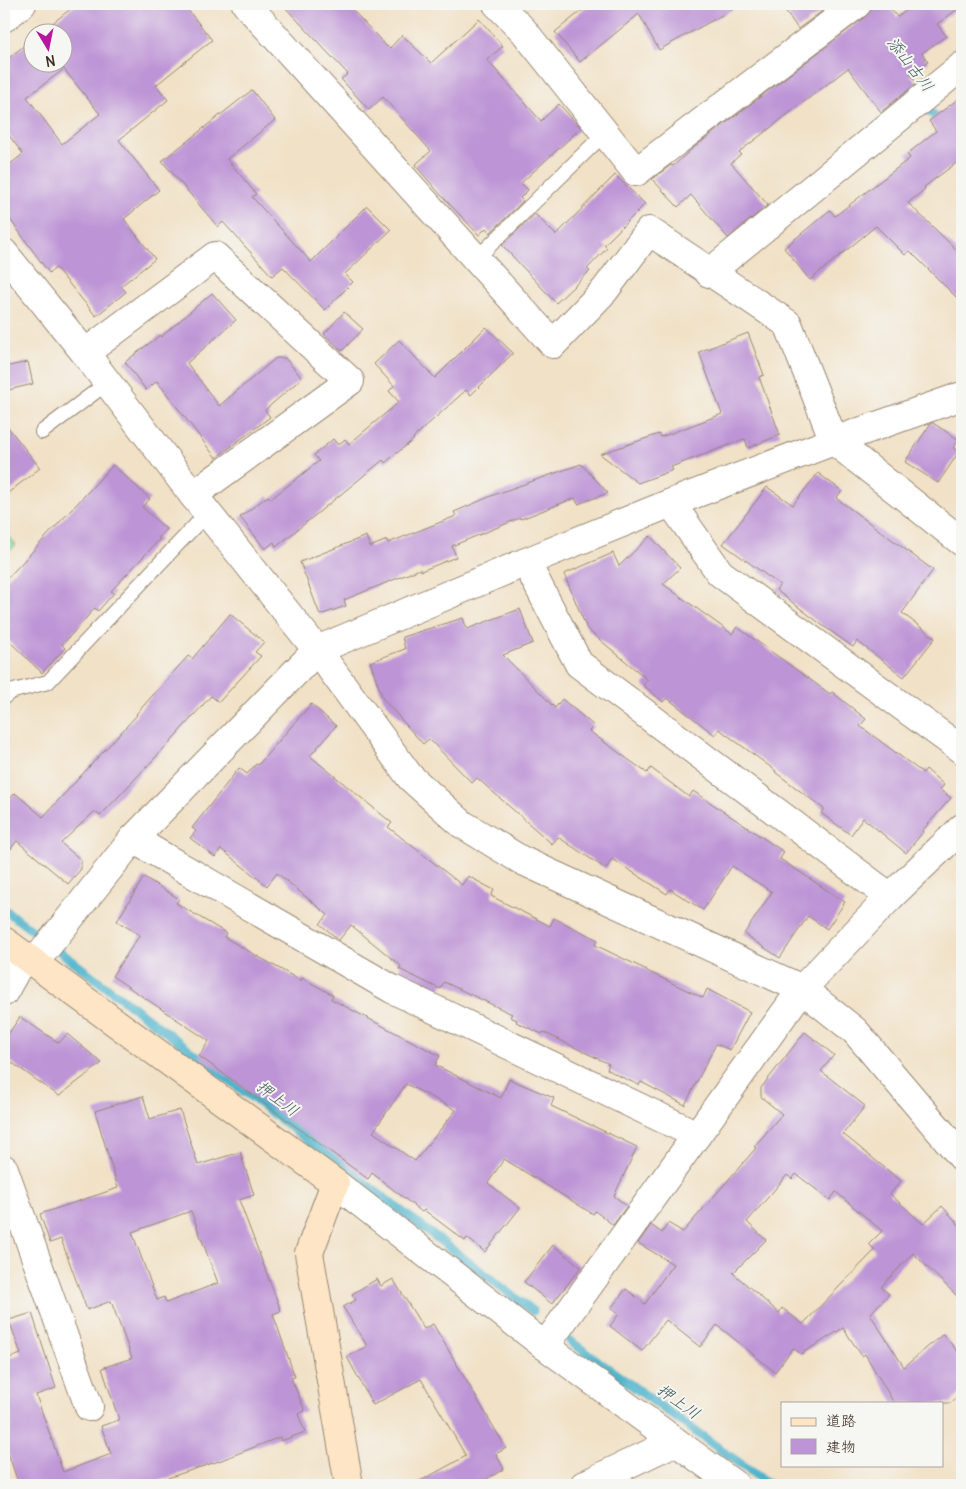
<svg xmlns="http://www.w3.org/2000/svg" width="966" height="1489" viewBox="0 0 966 1489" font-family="Delius,'Klee One',sans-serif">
<rect width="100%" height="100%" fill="#f6f6f2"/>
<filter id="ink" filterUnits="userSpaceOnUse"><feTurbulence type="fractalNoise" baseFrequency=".02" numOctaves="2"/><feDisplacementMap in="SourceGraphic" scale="10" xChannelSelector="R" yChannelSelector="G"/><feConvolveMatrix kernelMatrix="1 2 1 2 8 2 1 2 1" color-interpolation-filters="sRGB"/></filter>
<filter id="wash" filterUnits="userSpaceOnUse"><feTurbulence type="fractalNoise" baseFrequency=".0096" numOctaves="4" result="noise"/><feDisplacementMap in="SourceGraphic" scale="20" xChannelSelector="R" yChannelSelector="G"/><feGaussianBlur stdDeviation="1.12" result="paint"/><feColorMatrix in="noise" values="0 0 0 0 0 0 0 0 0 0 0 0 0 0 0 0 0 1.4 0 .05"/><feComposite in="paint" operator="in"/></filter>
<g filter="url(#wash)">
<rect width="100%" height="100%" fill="#f1e1c6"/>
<!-- green -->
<polygon fill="#8be0a3" stroke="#638560" points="4,529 16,545 4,557"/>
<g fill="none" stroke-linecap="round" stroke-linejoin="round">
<!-- stream -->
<g stroke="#4db3cc" stroke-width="9">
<polyline points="904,80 928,111 962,133"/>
<polyline points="4,909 533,1311"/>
<polyline points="570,1341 770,1485"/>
</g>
</g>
<g id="blocks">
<!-- building -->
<g fill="#bd94d6" fill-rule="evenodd">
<path d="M77 4H183L212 40 156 85 168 100 119 140 159 190 124 219 155 259 121 286 126 292 96 316 56 268 49 273 4 211V169L23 154 4 129V62L32 39V62H62V32H41ZM64 69 100 114 62 144 27 97Z"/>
<polygon points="282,4 347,4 387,47 388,46 390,48 402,35 431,63 479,19 503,46 487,60 541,121 559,104 581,128 521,183 528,190 520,198 523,201 490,233 486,228 479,235 441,195 415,165 431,151 383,97 369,110 341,79 348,74"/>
<polygon points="590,4 742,4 659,50 639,14 580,62 555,32"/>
<polygon points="781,4 832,4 798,29"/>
<polygon points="872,4 887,4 897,17 916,4 962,4 962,6 937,24 946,36 922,53 928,62 910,74 917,83 881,112 848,68 739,152 741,154 731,163 768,205 728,238 691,195 678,207 652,179 671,165 673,166 692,149 866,16 871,10"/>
<polygon points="252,90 275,120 227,159 256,194 252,197 311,262 367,206 391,230 345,274 353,282 325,310 283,267 272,276 223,222 218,227 162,161"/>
<polygon points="962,96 962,166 959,161 924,187 925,189 908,203 962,255 962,303 910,251 905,255 876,226 810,280 784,248 830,210 835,216 910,158 907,154 936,131 929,121"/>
<polygon points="615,175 645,204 604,245 607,248 587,269 590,271 556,303 502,245 535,214 556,235"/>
<polygon points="212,293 236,320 187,363 219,406 276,358 285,358 302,378 265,410 270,417 216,458 157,381 146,390 125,362 160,335 161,337"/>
<polygon points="344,312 363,329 342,351 324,334"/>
<polygon points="486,327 513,353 471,395 466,390 413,438 414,439 385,463 383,460 276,547 274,542 265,549 240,517 268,496 271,499 319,461 314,455 333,439 338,445 345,439 349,444 399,402 389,391 394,386 374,364 399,340 435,378"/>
<polygon points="748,333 764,375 759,377 780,435 748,448 745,439 671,467 673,470 638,483 600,454 659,434 661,437 722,414 699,352"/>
<polygon points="28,362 33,384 4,391 4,367"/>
<polygon points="4,422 40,468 4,496"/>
<polygon points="931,423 933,423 959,440 953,448 959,452 938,483 905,462"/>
<polygon points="581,464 608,493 578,504 575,498 521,519 520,518 452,546 456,557 421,571 420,569 344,600 346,606 320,615 300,562 366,536 370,547 387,540 388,543 456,516 454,512 496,494"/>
<polygon points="113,465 150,499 142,507 166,529 158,538 160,539 111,591 114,593 98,611 95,608 62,645 65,648 42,673 4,636 4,582"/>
<polygon points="818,473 842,491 836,498 933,570 902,613 935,638 904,677 857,641 853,647 822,625 776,590 780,585 723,544 767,487 793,505"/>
<polygon points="650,536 680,568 663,584 732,634 737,627 830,694 832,692 866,719 860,726 923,773 926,769 944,785 940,790 951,798 922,831 923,832 906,853 863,818 851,835 821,813 824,809 775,772 776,771 719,729 715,735 667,698 663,702 643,685 648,680 587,629 564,574 613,553 619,566"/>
<polygon points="520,609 533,643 503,655 555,708 562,699 594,726 589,731 647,773 651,768 689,797 693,791 784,852 780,859 845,902 827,929 808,916 780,958 744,934 772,892 732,866 703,910 670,889 667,894 612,859 606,869 558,837 552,844 477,778 472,783 429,739 423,744 383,699 370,662 405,649 402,637 463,618 467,629"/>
<polygon points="230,614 264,642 255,652 261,656 219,702 211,696 169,743 100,816 95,811 61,843 81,860 81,869 68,884 17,841 4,857 4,806 15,793 43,817 137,715 136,714 188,656 192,659"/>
<polygon points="311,704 336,726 310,756 392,823 388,827 462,885 468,876 494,890 491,896 550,926 554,918 598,940 595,945 647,970 647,971 703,998 707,989 750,1012 730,1050 716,1044 685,1105 641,1082 639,1085 617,1075 607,1069 609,1064 543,1032 542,1034 516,1022 517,1020 510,1017 512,1014 444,982 440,989 399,969 401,966 351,925 339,940 320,924 328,915 277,873 267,886 221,849 215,857 190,838 196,831 192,828 239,768 247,774 256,764 258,765"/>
<path d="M144 877 179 899 176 903 226 933 224 937 301 981 302 978 333 995 331 999 440 1056 435 1065 501 1098 509 1079 554 1098 551 1106 637 1147 614 1196 627 1206 613 1225 595 1211 593 1214 504 1159 488 1183 520 1208 485 1252 467 1238 465 1241 424 1210 422 1212 372 1173 368 1179 199 1056 209 1041 112 976 140 935 117 921ZM406 1084 456 1110 415 1161 373 1132Z"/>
<polygon points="20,1017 59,1043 67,1034 102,1063 59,1096 4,1057 4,1040"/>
<path d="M805 1032 834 1055 821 1071 865 1106 843 1134 901 1181 890 1194 923 1224 942 1206 962 1228V1301L913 1253 881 1287 889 1294 870 1314 904 1367 943 1334 962 1357V1391L951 1403H894L865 1354 862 1356 843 1328 801 1354 793 1348 775 1372 717 1325 700 1347 666 1320 642 1351 610 1326 619 1314 611 1308 626 1289 645 1304 673 1264 638 1243 651 1225 662 1233 668 1223 683 1232 756 1148 754 1147 782 1114 761 1097V1088ZM796 1174 830 1200 836 1192 882 1231 869 1244 875 1250 803 1324 782 1308 779 1313 733 1273 766 1240 747 1222 787 1175 792 1179Z"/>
<path d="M143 1096 150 1119 180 1110 198 1165 240 1152 254 1195 239 1200 281 1311 273 1314 295 1377 291 1378 305 1411 298 1414 305 1432 281 1441 280 1437 219 1461 146 1485H19L4 1441V1360L21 1354 9 1320 32 1313 56 1388 36 1395 63 1472 111 1454 101 1426 119 1420 102 1368 132 1358 111 1301 87 1310 61 1239 50 1243 40 1214 118 1188 95 1111ZM191 1211 218 1283 166 1303 164 1297 157 1300 132 1232Z"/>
<polygon points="553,1245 581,1267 552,1304 524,1282"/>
<polygon points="377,1279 381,1286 393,1279 424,1329 433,1324 506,1448 496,1454 504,1469 476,1485 413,1485 466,1456 421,1379 373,1405 347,1357 367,1346 343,1307 356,1300 352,1294"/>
</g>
</g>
</g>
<g filter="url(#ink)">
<use href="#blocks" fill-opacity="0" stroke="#968672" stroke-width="1"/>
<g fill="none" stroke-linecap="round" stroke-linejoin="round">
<!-- lane casing -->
<g stroke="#968672" stroke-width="16">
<g id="lane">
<polyline points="476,259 605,133"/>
<polyline points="42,432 107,383"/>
<polyline points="4,697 10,692 48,682 208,512"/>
</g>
</g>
<!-- street casing -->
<g stroke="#968672" stroke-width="30">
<g id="street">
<polyline points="246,4 553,344 605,290 649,231 788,324 834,441 962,542"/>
<polyline points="497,4 523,30 636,172 857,4"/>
<polyline points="4,18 22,4"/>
<polyline points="4,253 85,353 193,495 317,650 410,777 462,824 521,860 802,989 855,1031 962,1157"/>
<polyline points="709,273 962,66"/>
<polyline points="85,353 215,256 350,381 193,495"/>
<polyline points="671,503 720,573 962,750"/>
<polyline points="526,562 579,664 890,897"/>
<polyline points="133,839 392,989 697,1135"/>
<polyline points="34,963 133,839 317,650 526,562 671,503 834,441 962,396"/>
<polyline points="4,992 24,956"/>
<polyline points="4,1169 89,1407"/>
<polyline points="335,1183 545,1346 735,1485"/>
<polyline points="545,1346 802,989 890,897 962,828"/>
<polyline points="584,1485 674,1442"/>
</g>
</g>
<!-- secondary casing -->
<g stroke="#968672" stroke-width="30">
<polyline id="secondary" points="4,941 335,1183 309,1253 349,1485"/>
</g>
<!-- lane -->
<use href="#lane" stroke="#fff" stroke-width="14"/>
<!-- street -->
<use href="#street" stroke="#fff" stroke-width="28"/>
<!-- secondary -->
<use href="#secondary" stroke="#fde5c5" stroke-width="28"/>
</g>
</g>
<g text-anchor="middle" stroke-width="4" stroke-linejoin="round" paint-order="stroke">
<!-- water labels -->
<g font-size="16" font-style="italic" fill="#415a5b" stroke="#f6f6f2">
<text transform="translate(911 64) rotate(52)" y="6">添山古川</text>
<text transform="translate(278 1098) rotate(37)" y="6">押上川</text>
<text transform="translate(679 1401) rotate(36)" y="6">押上川</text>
</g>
</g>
<!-- margin -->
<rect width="966" height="1489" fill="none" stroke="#f6f6f2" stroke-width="20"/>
<!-- legend -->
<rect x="781" y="1402" width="162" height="65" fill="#f6f6f2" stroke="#aba49d"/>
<rect x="791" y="1418" width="25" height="8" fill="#fde5c5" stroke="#aba49d"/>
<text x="826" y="1426" font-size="15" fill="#3b2a1e">道路</text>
<rect x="791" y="1439" width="25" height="15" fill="#bd94d6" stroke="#aba49d"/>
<text x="826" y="1452" font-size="15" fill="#3b2a1e">建物</text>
<!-- north arrow -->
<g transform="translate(48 48) rotate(170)"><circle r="24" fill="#f6f6f2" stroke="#aba49d"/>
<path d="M0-4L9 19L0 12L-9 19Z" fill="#b5179e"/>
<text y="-8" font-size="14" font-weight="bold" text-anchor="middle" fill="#3b2a1e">N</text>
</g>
</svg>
